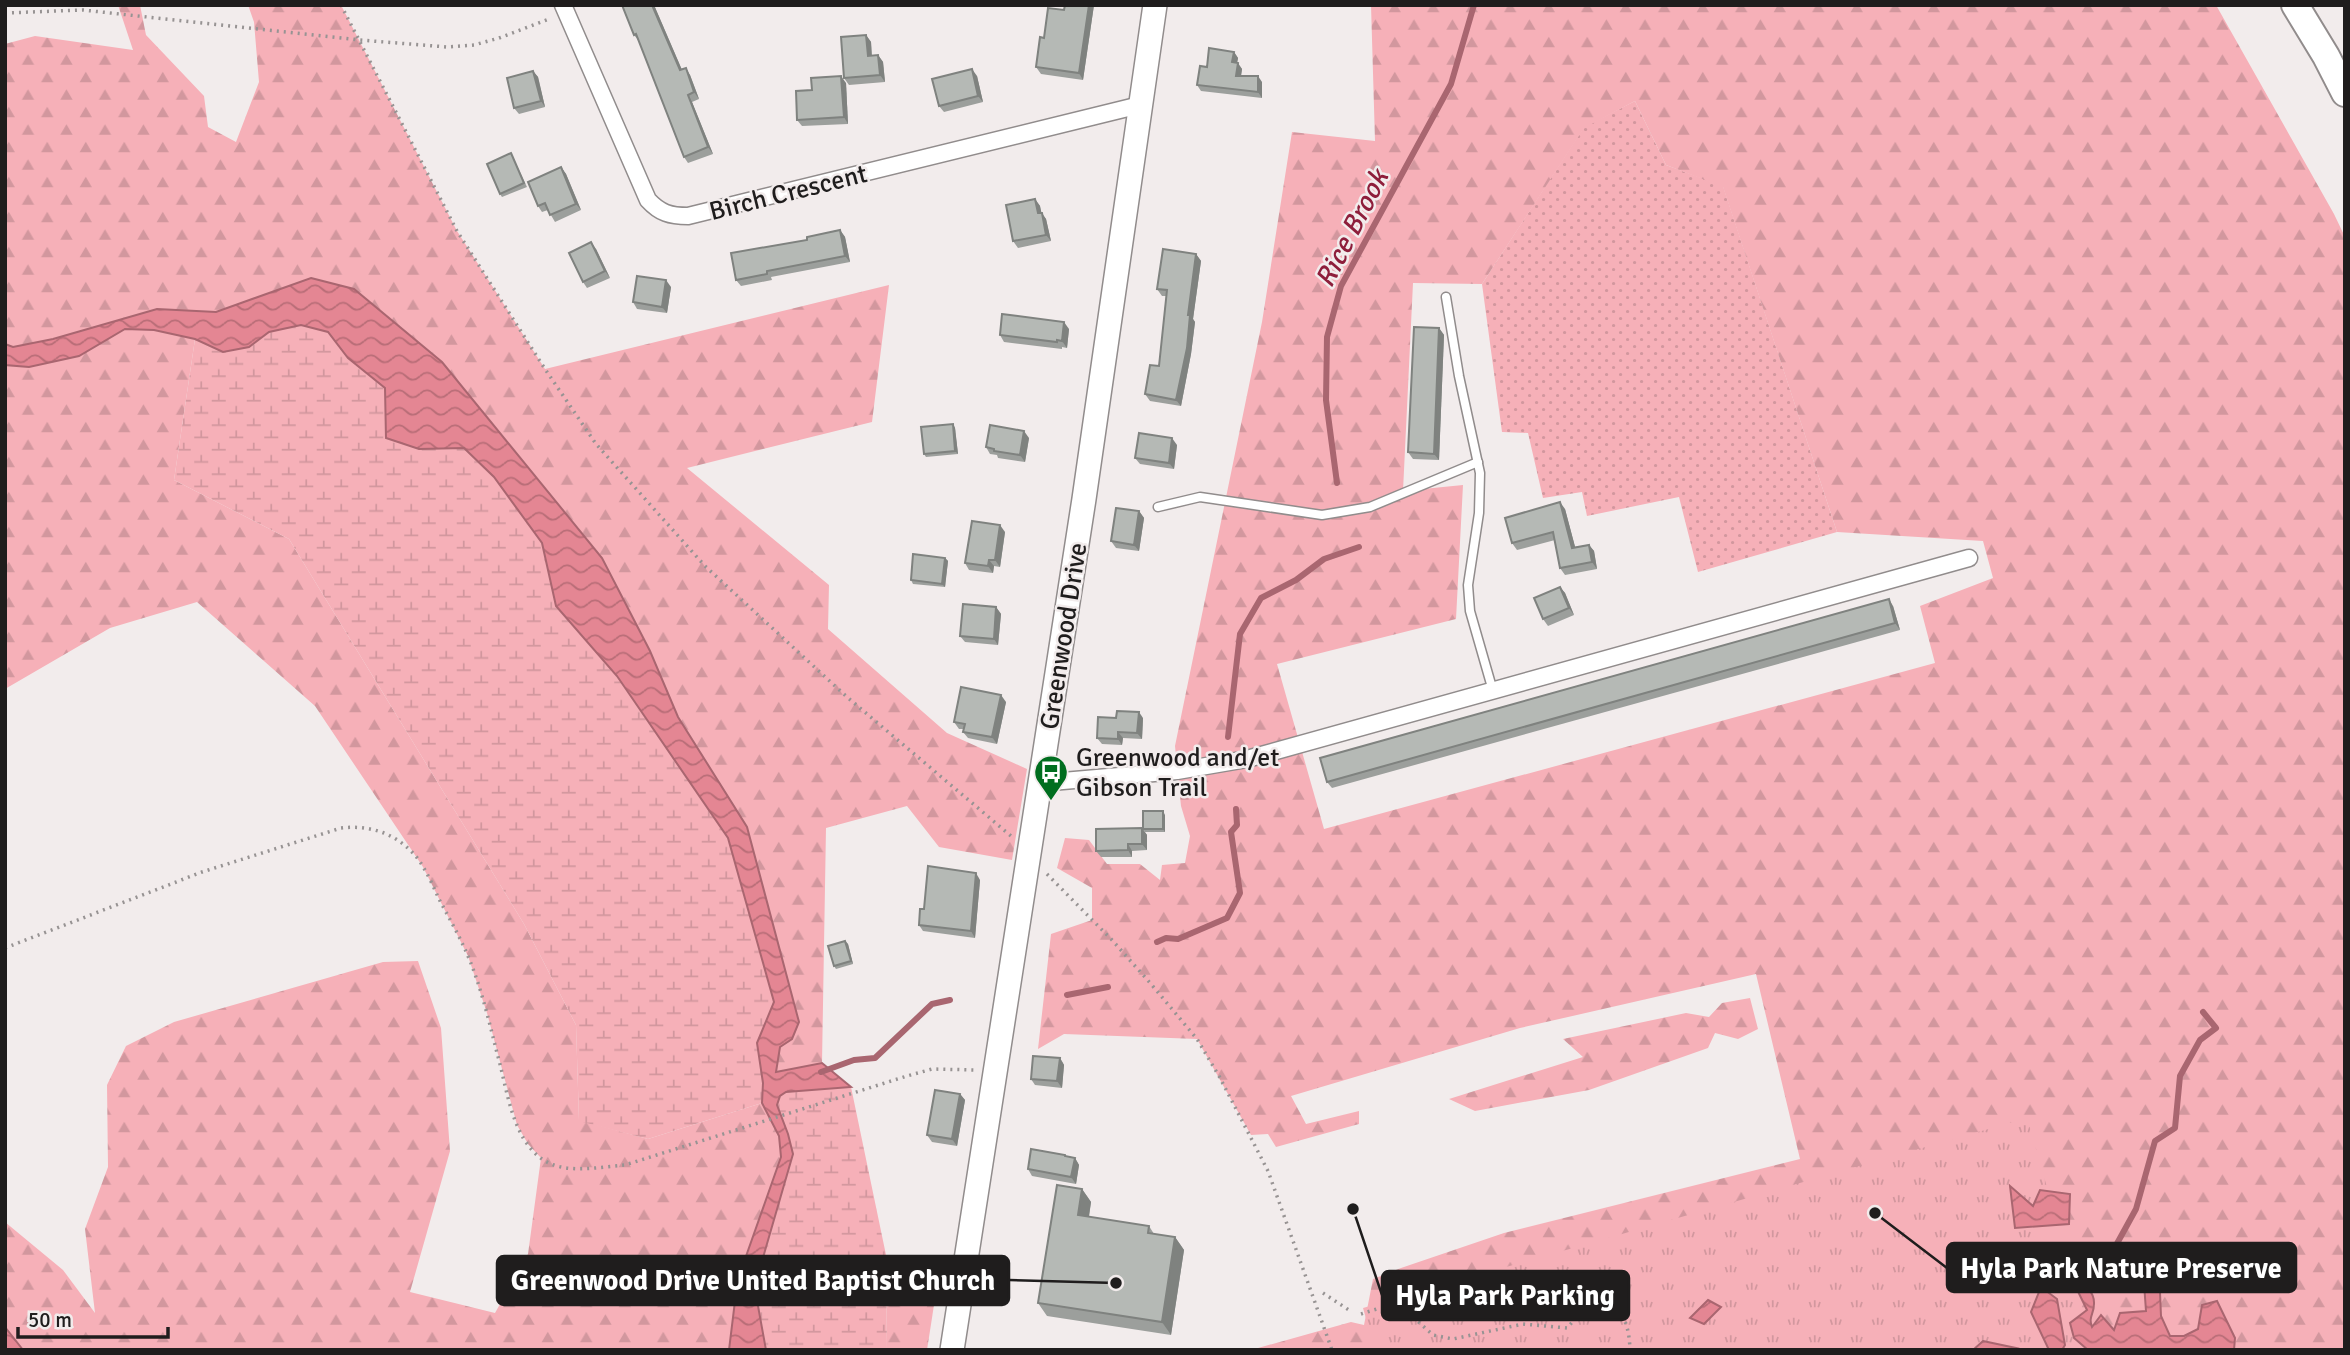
<svg xmlns="http://www.w3.org/2000/svg" width="2350" height="1355" viewBox="0 0 2350 1355" font-family="Signika,sans-serif">
<defs>
<pattern id="grass-dots" width="8" height="8" patternUnits="userSpaceOnUse" patternTransform="scale(1.75)"><rect width="8" height="8" fill="#f6b0b8"/><path d="M2 2h.1M6 6h.1" fill="none" stroke="#d2979e" stroke-width="1.8" stroke-linecap="round"/></pattern>
<pattern id="forest-firs" width="22" height="20" patternUnits="userSpaceOnUse" patternTransform="scale(1.75)"><rect width="22" height="20" fill="#f6b0b8"/><path d="M5 1l3.5 6h-7zM16 11l3.5 6h-7z" fill="#d2979e"/></pattern>
<pattern id="wetland-marsh" width="20" height="14" patternUnits="userSpaceOnUse" patternTransform="scale(1.75)"><rect width="20" height="14" fill="#f6b0b8"/><path d="M1 5h8M5 5V1M11 12h8M15 12V8" fill="none" stroke="#d2979e"/></pattern>
<pattern id="park-tufts" width="24" height="20" patternUnits="userSpaceOnUse" patternTransform="scale(1.75)"><rect width="24" height="20" fill="#f6b0b8"/><path d="M3 7l-1-3M5 7V3M7 7l1-3M15 17l-1-3M17 17v-4M19 17l1-3" fill="none" stroke="#d2979e"/></pattern>
<pattern id="water-waves" width="16" height="10" patternUnits="userSpaceOnUse" patternTransform="scale(1.75)"><rect width="16" height="10" fill="#e48693"/><path d="M0 5q4-4 8 0t8 0" fill="none" stroke="#b86d77"/></pattern>
</defs>
<rect width="100%" height="100%" fill="#f2ecec"/>
<!-- grass -->
<polygon fill="url(#grass-dots)" points="1635,101 1666,165 1723,186 1837,532 1698,572 1679,497 1587,516 1582,492 1543,498 1528,433 1502,432 1482,284 1584,127"/>
<!-- forest -->
<g fill="url(#forest-firs)" fill-rule="evenodd">
<polygon points="118,5 140,5 146,35 204,96 208,127 236,142 259,82 254,22 248,5 341,5 457,231 545,369 889,285 872,422 687,468 829,585 828,629 947,733 1027,769 1012,860 939,847 907,806 826,828 822,1063 776,1072 780,1047 792,1039 747,827 678,717 650,651 602,558 254,300 216,312 157,309 53,339 13,347 5,344 5,44 35,36 133,50"/>
<path d="M1371 5H2216L2334 214 2345 237V1350H2234L2235 1338 2202 1305 2198 1329 2184 1336H2170L2161 1316 2159 1269 2146 1311 2114 1331 2092 1328 2089 1318 2095 1304 2087 1310 2088 1350H1251L1351 1322 1364 1325 1373 1279 1401 1268 1504 1233 1800 1159 1756 974 1520 1028 1291 1096 1306 1124 1359 1111V1124L1276 1147 1268 1134 1251 1135 1197 1039 1064 1034 1038 1049 1051 934 1092 920V888L1057 868 1065 838 1089 840 1107 864H1140L1160 880 1162 865 1185 863 1190 836 1181 806 1175 746 1262 322 1292 132 1375 141ZM1635 101 1666 165 1723 187 1837 532 1983 541 1993 578 1920 606 1935 663 1324 829 1277 664 1456 619 1463 485 1403 491 1413 283 1482 284 1584 128Z"/>
<polygon points="125,329 154,330 195,339 174,480 289,539 524,924 576,1025 579,1120 648,1139 762,1103 779,1136 781,1157 744,1262 736,1293 729,1350 23,1350 5,1327 5,1222 63,1270 95,1313 85,1229 108,1167 107,1085 126,1046 174,1022 383,962 418,961 441,1028 450,1151 410,1292 495,1313 528,1254 541,1158 528,1144 517,1125 487,1013 468,956 423,867 315,706 197,602 110,628 5,689 5,365 29,367 79,356"/>
<polygon points="1750,998 1758,1029 1738,1039 1715,1033 1708,1048 1589,1090 1475,1111 1449,1099 1583,1057 1563,1039 1686,1013 1709,1017 1722,1003"/>
<polygon points="886,1255 941,1260 927,1350 887,1350"/>
</g>
<!-- wetland -->
<g fill="url(#wetland-marsh)">
<polygon points="301,325 328,332 348,358 385,388 419,449 464,448 494,477 542,543 556,606 617,676 728,838 774,1002 757,1043 763,1083 762,1103 648,1139 579,1121 576,1025 524,924 289,539 174,480 195,339 224,352 249,347 268,332"/>
<polygon points="851,1087 886,1255 887,1350 766,1350 758,1306 762,1261 778,1206 788,1134 777,1105 780,1096 786,1092"/>
</g>
<!-- park -->
<polygon fill="url(#park-tufts)" points="2027,1118 2094,1350 1375,1350 1363,1308"/>
<!-- water -->
<g fill="url(#water-waves)" stroke="#a96670" stroke-width="2">
<polygon points="311,278 354,289 442,362 602,558 650,651 678,717 747,827 799,1022 792,1039 780,1047 776,1072 822,1063 851,1087 786,1092 780,1096 777,1105 788,1134 793,1154 762,1261 758,1306 766,1350 729,1350 736,1293 744,1262 781,1157 779,1136 762,1103 763,1083 757,1043 774,1002 728,838 617,676 556,606 542,543 494,477 464,448 419,449 386,438 385,388 348,358 328,332 301,325 269,332 249,347 223,352 195,339 154,330 125,329 79,356 29,367 5,365 5,344 13,347 53,339 157,309 216,312"/>
<polygon points="2010,1186 2033,1206 2040,1190 2070,1194 2069,1224 2015,1228"/>
<path d="M2159 1269 2161 1316 2170 1336H2184L2198 1329 2202 1305 2217 1301 2235 1338 2234 1350H2088L2074 1338 2070 1323 2087 1310 2069 1273C2079 1281 2095 1289 2094 1304 2094 1314 2088 1317 2092 1327L2101 1315 2114 1330 2120 1313 2146 1311 2144 1283Z"/>
<polygon points="2041,1287 2057,1299 2065,1345 2062,1350 2049,1350 2031,1312"/>
<polygon points="1708,1300 1721,1307 1704,1324 1690,1318"/>
<polygon points="5,1327 23,1350 5,1350"/>
<polygon points="1983,1341 2016,1348 2010,1350 1973,1350"/>
</g>
<g fill="none" stroke-linecap="round" stroke-linejoin="round">
<!-- stream -->
<g stroke="#a96670" stroke-width="6">
<polyline points="1337,483 1326,400 1327,337 1341,286 1451,84 1474,5"/>
<polyline points="1228,737 1240,634 1261,598 1296,580 1324,559 1359,547"/>
<polyline points="1157,942 1166,938 1178,939 1227,918 1240,893 1231,832 1237,825 1236,809"/>
<polyline points="1067,995 1108,987"/>
<polyline points="821,1072 854,1060 875,1058 932,1004 950,1000"/>
<polyline points="2089,1288 2109,1277 2114,1249 2136,1209 2155,1141 2175,1128 2180,1076 2200,1040 2216,1028 2203,1012"/>
</g>
<!-- service casing -->
<g stroke="#918c8c" stroke-width="11">
<g id="service">
<polyline points="1446,297 1459,376 1480,473 1479,513 1468,585 1470,611 1493,691"/>
<polyline points="1158,507 1200,497 1322,515 1370,507 1478,462"/>
</g>
</g>
<!-- minor casing -->
<g stroke="#918c8c" stroke-width="19">
<g id="minor">
<path d="M563 5 648 200C660 213 670 216 688 216L1140 105"/>
<polyline points="1040,783 1177,771 1247,759 1969,558"/>
</g>
</g>
<!-- secondary casing -->
<g stroke="#918c8c" stroke-width="26">
<polyline id="secondary" points="952,1350 1084,499 1155,5"/>
</g>
<!-- trunk casing -->
<g stroke="#918c8c" stroke-width="30">
<polyline id="trunk" points="2295,5 2326,56 2345,93"/>
</g>
<!-- path -->
<g stroke="#979393" stroke-width="3.5" stroke-dasharray="2 5" stroke-linecap="butt">
<polyline points="341,5 457,231 545,369 596,444 705,566 847,697 1011,836"/>
<polyline points="5,13 83,10 360,40 447,47 474,45 499,38 549,19"/>
<polyline points="1047,874 1112,940 1151,984 1197,1039 1219,1076 1268,1171 1332,1350"/>
<path d="M5 948 202 872 341 828C368 825 393 832 413 853 425 866 432 884 439 899 449 918 460 937 468 956 481 987 489 1021 497 1053 507 1087 511 1137 542 1159 565 1175 598 1167 625 1165L907 1076 932 1069 976 1070"/>
<polyline points="1323,1293 1352,1312"/>
<path d="M1361 1314 1380 1308 1404 1309 1433 1335 1453 1339 1523 1324 1567 1328 1581 1312 1588 1291 1593 1289C1620 1305 1629 1319 1630 1350"/>
</g>
<!-- service -->
<use href="#service" stroke="#fff" stroke-width="8"/>
<!-- minor -->
<use href="#minor" stroke="#fff" stroke-width="16"/>
<!-- secondary -->
<use href="#secondary" stroke="#fff" stroke-width="23"/>
<!-- trunk -->
<use href="#trunk" stroke="#fff" stroke-width="26"/>
</g>
<!-- wall -->
<g fill="#9c9f9c">
<polygon points="654,5 682,70 690,75 699,99 692,102 713,154 688,163 684,157 639,41 634,35"/>
<polygon points="1065,5 1094,5 1083,80 1041,74 1036,67 1044,38 1064,10"/>
<polygon points="866,35 871,42 872,56 878,55 883,62 885,82 849,85 844,78"/>
<polygon points="1234,52 1238,58 1237,63 1242,69 1241,76 1262,82 1262,98 1201,91 1197,85 1207,67"/>
<polygon points="533,71 538,77 545,107 519,114 514,108"/>
<polygon points="977,76 983,102 944,112 939,106"/>
<polygon points="846,83 848,124 802,126 797,120 812,90"/>
<polygon points="511,153 527,187 502,197 500,194"/>
<polygon points="561,167 566,174 581,210 555,222 548,210 542,212 538,206"/>
<polygon points="1035,199 1040,206 1041,213 1046,219 1051,241 1018,248 1013,241"/>
<polygon points="840,230 845,237 850,262 771,277 772,280 741,286 736,280 807,240"/>
<polygon points="596,249 610,278 587,288 583,282"/>
<polygon points="1196,254 1201,261 1193,319 1195,322 1191,354 1181,406 1150,401 1145,394 1159,366 1166,296 1162,296 1157,289"/>
<polygon points="671,287 667,313 637,309 633,302"/>
<polygon points="1439,328 1444,335 1439,460 1413,459 1408,452"/>
<polygon points="1069,329 1067,348 1062,347 1062,349 1004,342 1000,335"/>
<polygon points="953,424 955,428 958,454 926,457 924,454"/>
<polygon points="1029,438 1025,462 998,458 997,455 990,454 986,447"/>
<polygon points="1177,445 1174,469 1140,464 1135,458"/>
<polygon points="1565,509 1575,547 1589,545 1594,551 1597,569 1565,575 1560,568 1555,540 1517,550 1512,543"/>
<polygon points="1139,511 1144,518 1139,551 1116,548 1111,541"/>
<polygon points="1005,532 1000,567 994,566 993,573 969,570 965,563"/>
<polygon points="945,558 948,561 945,587 913,584 911,580"/>
<polygon points="1560,587 1565,593 1574,615 1548,626 1543,619"/>
<polygon points="1893,606 1900,630 1332,788 1327,782"/>
<polygon points="996,607 1001,614 998,645 965,642 960,636"/>
<polygon points="1006,702 997,744 968,738 963,732 964,729 959,729 954,722"/>
<polygon points="1143,718 1142,739 1123,738 1122,745 1102,744 1097,738"/>
<polygon points="1165,815 1165,832 1145,832 1143,829"/>
<polygon points="1142,828 1147,835 1147,850 1132,851 1132,857 1101,857 1096,851"/>
<polygon points="980,880 975,938 923,931 919,925 924,909"/>
<polygon points="845,941 848,944 853,964 836,969 834,966"/>
<polygon points="1060,1058 1064,1065 1062,1088 1035,1085 1031,1079"/>
<polygon points="960,1094 965,1100 957,1146 932,1142 927,1135"/>
<polygon points="1065,1155 1067,1157 1075,1158 1079,1165 1076,1184 1032,1176 1028,1169"/>
<polygon points="1082,1189 1091,1202 1089,1217 1149,1226 1154,1234 1175,1237 1184,1250 1171,1335 1047,1316 1038,1303"/>
</g>
<!-- shaded-wall -->
<g fill="#7f827f">
<polygon points="652,5 654,5 685,77 680,70"/>
<polygon points="1089,5 1094,5 1083,80 1079,73"/>
<polygon points="866,35 871,42 872,63 868,56"/>
<polygon points="1234,52 1238,58 1236,68 1232,62"/>
<polygon points="878,55 883,62 885,82 880,75"/>
<polygon points="1238,63 1242,69 1240,82 1236,76"/>
<polygon points="686,68 690,75 699,99 694,92"/>
<polygon points="972,69 977,76 983,102 978,96"/>
<polygon points="533,71 538,77 545,107 541,101"/>
<polygon points="841,76 846,83 848,124 844,117"/>
<polygon points="1258,76 1262,82 1262,98 1258,92"/>
<polygon points="688,95 692,102 713,154 708,147"/>
<polygon points="561,167 566,174 581,210 576,204"/>
<polygon points="1035,199 1040,206 1043,220 1038,213"/>
<polygon points="1042,213 1046,219 1051,241 1046,235"/>
<polygon points="840,230 845,237 850,262 845,256"/>
<polygon points="591,242 596,249 610,278 605,271"/>
<polygon points="1196,254 1201,261 1193,319 1195,322 1191,354 1181,406 1176,400"/>
<polygon points="666,280 671,287 667,313 662,307"/>
<polygon points="1064,322 1069,329 1067,348 1062,341"/>
<polygon points="1439,328 1444,335 1439,460 1434,454"/>
<polygon points="953,424 955,428 958,454 955,451"/>
<polygon points="1024,431 1029,438 1025,462 1020,455"/>
<polygon points="1172,438 1177,445 1174,469 1169,463"/>
<polygon points="1560,502 1565,509 1577,554 1572,548"/>
<polygon points="1139,511 1144,518 1139,551 1134,545"/>
<polygon points="1000,525 1005,532 1000,567 995,560"/>
<polygon points="1589,545 1594,551 1597,569 1592,562"/>
<polygon points="945,558 948,561 945,587 942,584"/>
<polygon points="989,560 994,566 993,573 988,566"/>
<polygon points="1560,587 1565,593 1574,615 1569,608"/>
<polygon points="1889,599 1893,606 1900,630 1895,623"/>
<polygon points="996,607 1001,614 998,645 994,639"/>
<polygon points="1001,695 1006,702 997,744 992,737"/>
<polygon points="1139,712 1143,718 1142,739 1137,733"/>
<polygon points="1118,732 1123,738 1122,745 1118,739"/>
<polygon points="1163,811 1165,815 1165,832 1163,829"/>
<polygon points="1142,828 1147,835 1147,850 1142,844"/>
<polygon points="1128,844 1132,851 1132,857 1128,850"/>
<polygon points="976,873 980,880 975,938 971,931"/>
<polygon points="845,941 848,944 853,964 851,961"/>
<polygon points="1060,1058 1064,1065 1062,1088 1057,1081"/>
<polygon points="960,1094 965,1100 957,1146 952,1139"/>
<polygon points="1075,1158 1079,1165 1076,1184 1071,1177"/>
<polygon points="1082,1189 1091,1202 1087,1228 1078,1215"/>
<polygon points="1175,1237 1184,1250 1171,1335 1162,1322"/>
</g>
<!-- building -->
<g fill="#b5b9b5" stroke="#7f827f" stroke-width="2">
<polygon points="622,5 652,5 680,70 686,68 694,92 688,95 708,147 684,157 636,34 634,35"/>
<polygon points="1065,5 1089,5 1079,73 1036,67 1040,37 1044,38 1048,8 1064,10"/>
<polygon points="866,35 868,56 878,55 880,75 844,78 841,37"/>
<polygon points="1209,48 1234,52 1232,62 1238,63 1236,76 1258,76 1258,92 1197,85 1200,66 1207,67"/>
<polygon points="972,69 978,96 939,106 932,79"/>
<polygon points="533,71 541,101 514,108 507,78"/>
<polygon points="841,76 844,117 797,120 796,91 812,90 811,78"/>
<polygon points="511,153 524,183 500,194 487,164"/>
<polygon points="561,167 576,204 550,215 545,203 538,206 528,182"/>
<polygon points="1035,199 1038,213 1042,213 1046,235 1013,241 1006,205"/>
<polygon points="840,230 845,256 767,271 767,274 736,280 731,253 807,240 807,237"/>
<polygon points="591,242 605,271 583,282 569,253"/>
<polygon points="1163,249 1196,254 1188,315 1190,315 1187,348 1176,400 1145,394 1150,365 1159,366 1167,290 1157,289"/>
<polygon points="637,276 666,280 662,307 633,302"/>
<polygon points="1002,314 1064,322 1062,341 1057,340 1057,342 1000,335"/>
<polygon points="1414,327 1439,328 1434,454 1408,452"/>
<polygon points="953,424 955,451 924,454 921,427"/>
<polygon points="990,425 1024,431 1020,455 994,451 994,449 986,447"/>
<polygon points="1139,433 1172,438 1169,463 1135,458"/>
<polygon points="1560,502 1572,548 1589,545 1592,562 1560,568 1553,532 1512,543 1505,518"/>
<polygon points="1116,508 1139,511 1134,545 1111,541"/>
<polygon points="972,521 1000,525 995,560 989,560 988,566 965,563"/>
<polygon points="913,554 945,558 942,584 911,580"/>
<polygon points="1560,587 1569,608 1543,619 1534,598"/>
<polygon points="1889,599 1895,623 1327,782 1320,758"/>
<polygon points="963,604 996,607 994,639 960,636"/>
<polygon points="961,687 1001,695 992,737 963,732 965,724 954,722"/>
<polygon points="1117,711 1139,712 1137,733 1118,732 1118,739 1097,738 1098,717 1116,718"/>
<rect x="1143" y="811" width="20" height="18"/>
<polygon points="1142,828 1142,844 1128,844 1128,850 1096,851 1096,829"/>
<polygon points="928,866 976,873 971,931 919,925 920,909 924,909"/>
<polygon points="845,941 851,961 834,966 828,946"/>
<polygon points="1033,1056 1060,1058 1057,1081 1031,1079"/>
<polygon points="935,1090 960,1094 952,1139 927,1135"/>
<polygon points="1031,1149 1065,1155 1065,1156 1075,1158 1071,1177 1028,1169"/>
<polygon points="1057,1185 1082,1189 1078,1215 1149,1226 1148,1233 1175,1237 1162,1322 1038,1303"/>
</g>
<!-- icons -->
<defs>
<g id="bus-pin" transform="scale(1.75)"><path d="M0 17L-7.5 6A9.5 9.5 0 1 1 7.5 6Z" fill="#006e1f" stroke="#f2ecec"/><path d="M-5-6H5V4H4V6H2V4H-2V6H-4V4H-5ZM-3.5-4V0h7V-4ZM-3.5 1.2v1.5H-2V1.2ZM2 1.2v1.5H3.5V1.2Z" fill="#fff"/></g>
</defs>
<g fill-rule="evenodd">
<use href="#bus-pin" x="1051" y="772"/>
</g>
<g text-anchor="middle" stroke-width="5" stroke-linejoin="round" paint-order="stroke">
<!-- street labels -->
<g font-size="26" fill="#1f1d1d" stroke="#f2ecec">
<text transform="translate(788 192) rotate(-14)" y="9">Birch Crescent</text>
<text transform="translate(1063 636) rotate(-81)" y="9">Greenwood Drive</text>
</g>
<!-- poi labels -->
<g font-size="26" fill="#1f1d1d" stroke="#f2ecec" text-anchor="start">
<text x="1076" y="766">Greenwood and/et<tspan x="1076" dy="30">Gibson Trail</tspan></text>
</g>
<!-- water labels -->
<g font-size="28" font-style="italic" fill="#8e1e3b" stroke="#f2ecec">
<text transform="translate(1351 228) rotate(-63)" y="10">Rice Brook</text>
</g>
</g>
<!-- callouts -->
<path fill="none" stroke="#1f1d1d" stroke-width="2.5" d="M1875 1213L1947 1268M1116 1283L1009 1280M1353 1209L1382 1295"/>
<g fill="#1f1d1d" stroke="#f2ecec" stroke-width="2.5">
<circle cx="1875" cy="1213" r="7"/>
<circle cx="1116" cy="1283" r="7"/>
<circle cx="1353" cy="1209" r="7"/>
</g>
<g fill="#1f1d1d" stroke="#1f1d1d" stroke-width="2.5">
<rect x="1947" y="1243" width="349" height="49" rx="7"/>
<rect x="497" y="1256" width="512" height="49" rx="7"/>
<rect x="1382" y="1271" width="247" height="49" rx="7"/>
</g>
<g font-size="28" text-anchor="middle" font-weight="bold" fill="#fff">
<text x="2121" y="1278">Hyla Park Nature Preserve</text>
<text x="753" y="1290">Greenwood Drive United Baptist Church</text>
<text x="1505" y="1305">Hyla Park Parking</text>
</g>
<!-- border -->
<rect width="2350" height="1355" fill="none" stroke="#1f1d1d" stroke-width="14"/>
<!-- scale -->
<path d="M18 1327v10h150v-10" fill="none" stroke="#1f1d1d" stroke-width="3.5"/>
<text x="28" y="1327" font-size="21" fill="#1f1d1d" stroke="#f2ecec" stroke-width="5" paint-order="stroke">50 m</text>
</svg>
